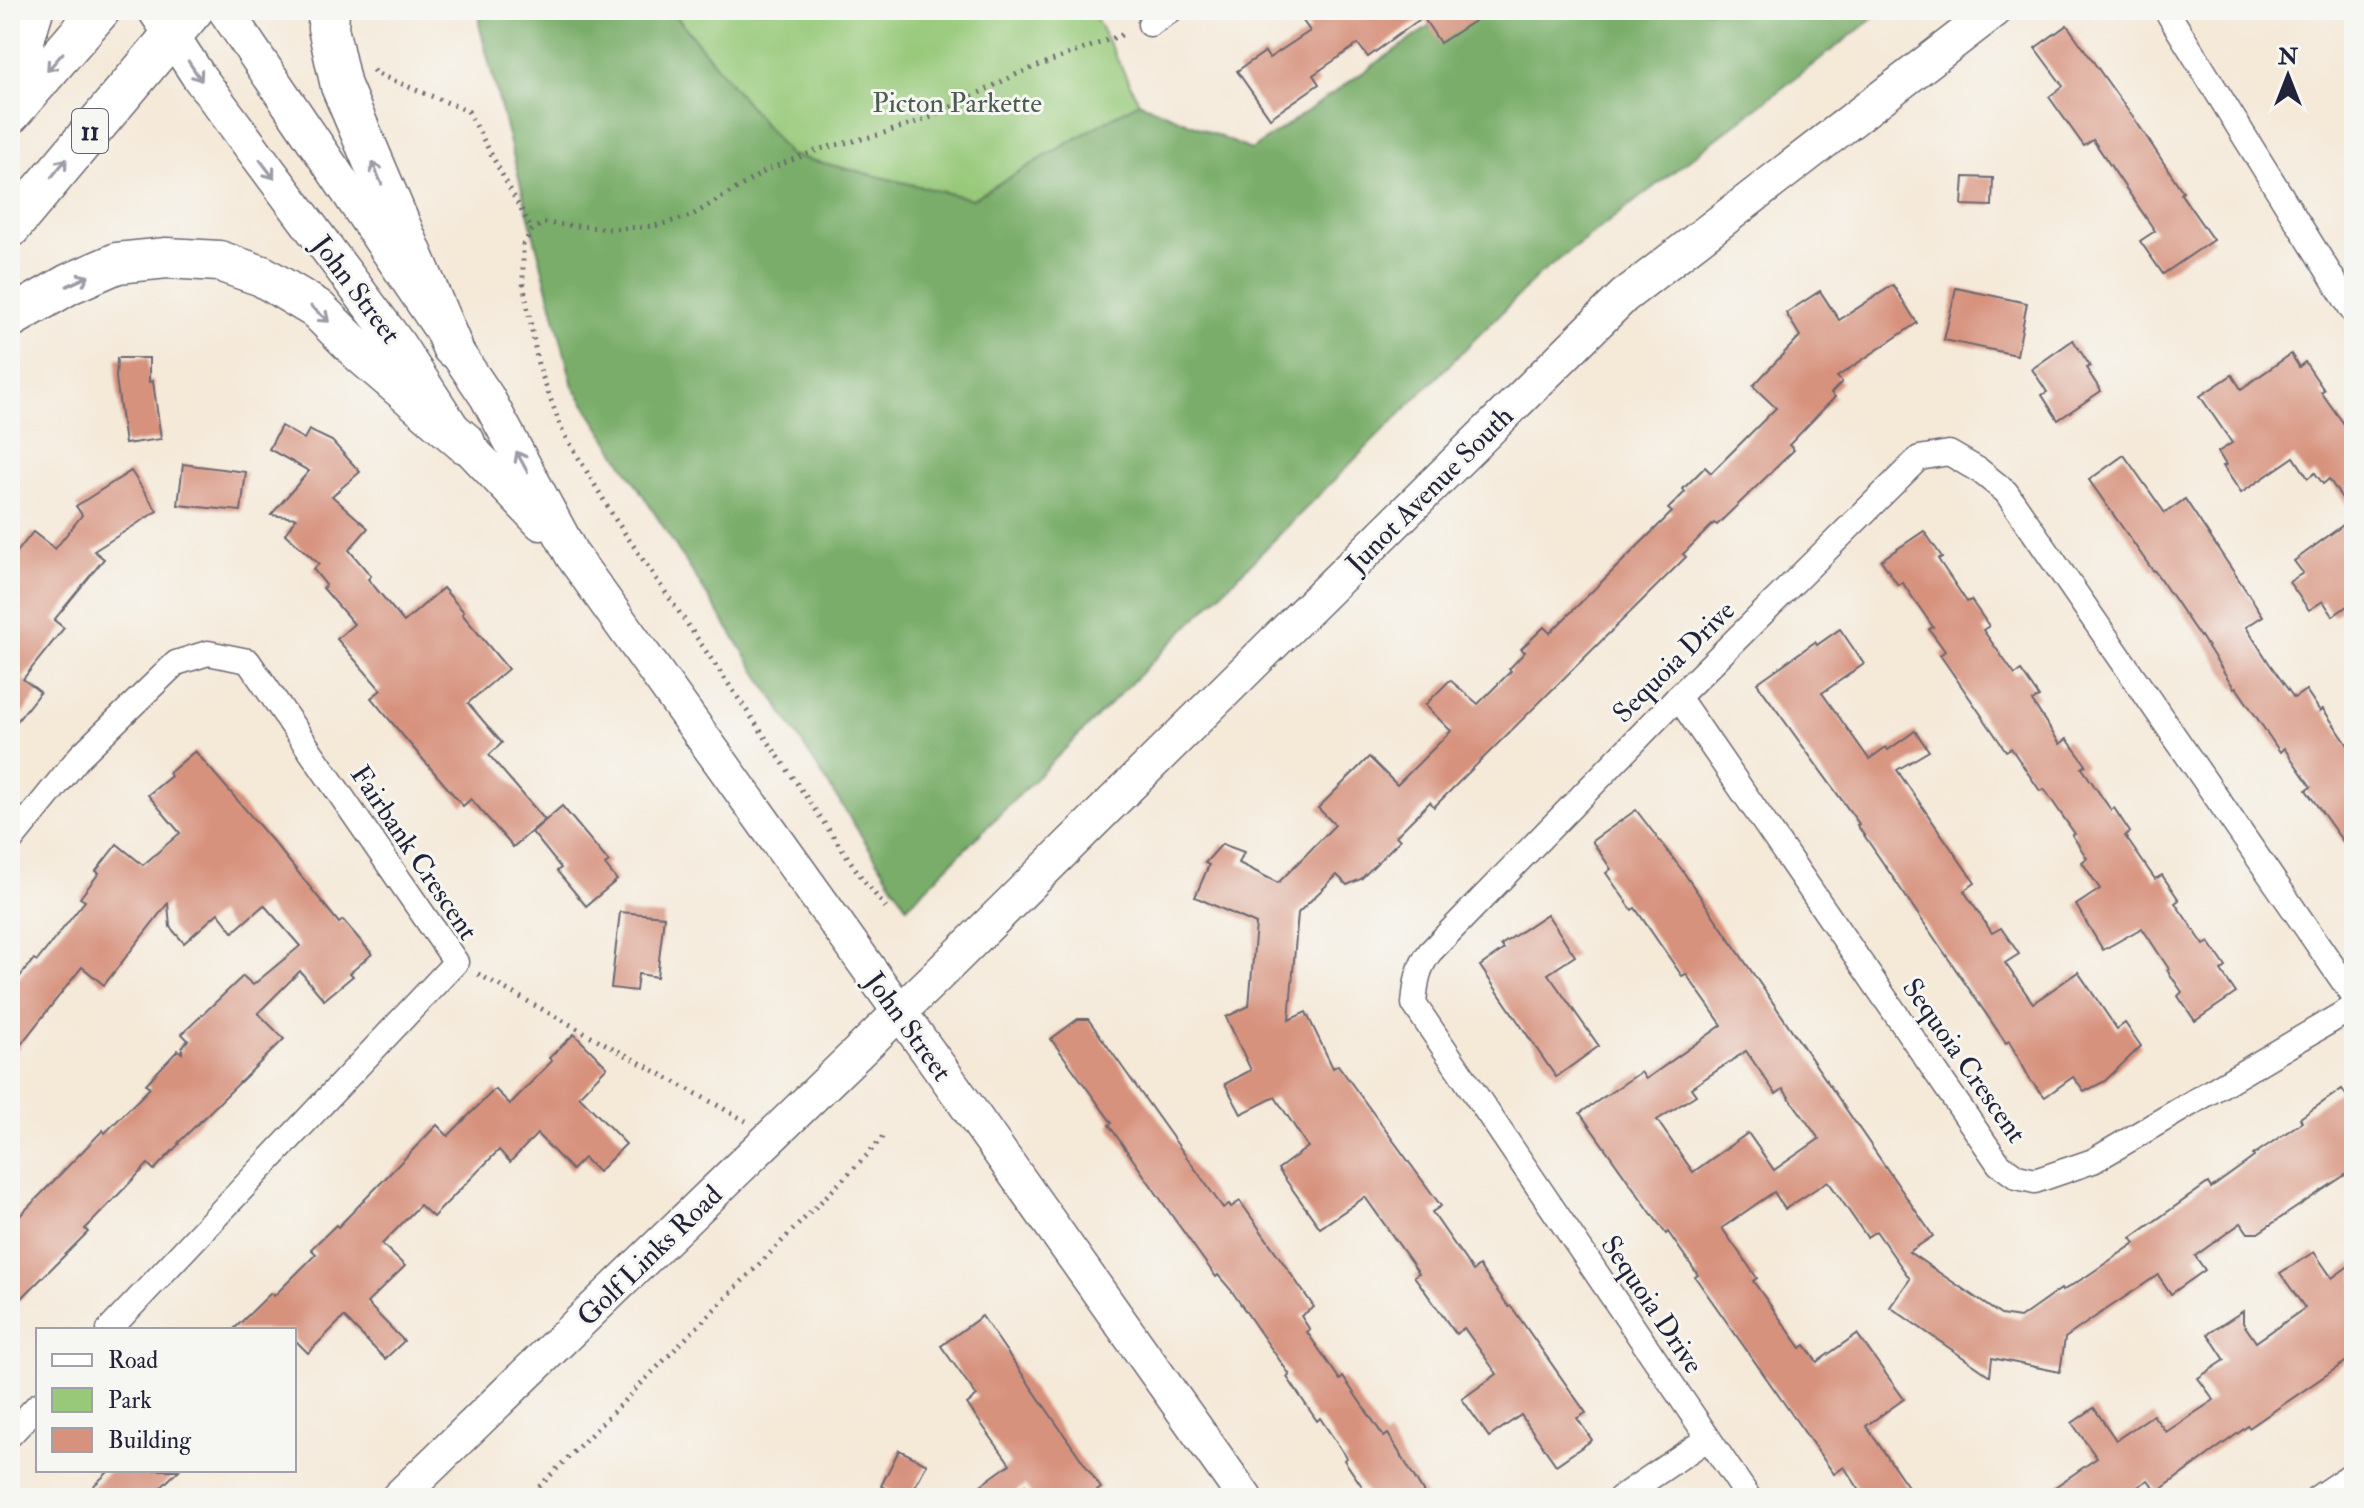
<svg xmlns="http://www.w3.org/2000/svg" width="2364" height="1508" viewBox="0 0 2364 1508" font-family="'IM FELL Double Pica',serif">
<rect width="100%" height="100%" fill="#f6f6f2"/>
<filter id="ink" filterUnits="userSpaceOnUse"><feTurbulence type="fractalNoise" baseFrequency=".0125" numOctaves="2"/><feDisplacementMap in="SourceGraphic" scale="16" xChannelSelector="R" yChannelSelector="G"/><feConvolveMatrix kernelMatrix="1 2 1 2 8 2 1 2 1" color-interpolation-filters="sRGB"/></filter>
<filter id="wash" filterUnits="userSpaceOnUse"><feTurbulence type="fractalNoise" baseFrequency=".006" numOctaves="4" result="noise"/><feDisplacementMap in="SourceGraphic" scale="32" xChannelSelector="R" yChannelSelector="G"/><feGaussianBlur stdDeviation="1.8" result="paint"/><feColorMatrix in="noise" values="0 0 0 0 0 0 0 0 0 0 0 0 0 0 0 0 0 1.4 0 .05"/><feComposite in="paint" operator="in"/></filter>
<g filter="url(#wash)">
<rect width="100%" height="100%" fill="#f5e9d8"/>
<!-- green -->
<polygon fill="#97c979" stroke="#5c765a" stroke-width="2" points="671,10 1092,10 1139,102 972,199 789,155"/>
<!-- forest -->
<polygon fill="#79ad69" stroke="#4e6852" stroke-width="2" points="482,10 671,10 789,155 972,199 1139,102 1251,150 1453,10 1884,10 1539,275 907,907 573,386 479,24"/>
<g id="blocks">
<!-- building -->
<g fill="#d7927d" fill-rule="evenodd">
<polygon points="1320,10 1491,10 1440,43 1423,17 1368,57 1358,44 1313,75 1319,84 1270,118 1237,71 1265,52 1269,58 1310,31 1303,21"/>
<polygon points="2067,25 2142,130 2183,192 2181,194 2213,240 2163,274 2140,241 2155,231 2093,140 2084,146 2049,97 2063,86 2035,48"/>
<polygon points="1964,177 1993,178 1992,206 1962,205"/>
<polygon points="1893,285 1917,323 1837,377 1842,382 1831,393 1835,397 1789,445 1794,450 1717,525 1714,523 1683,554 1686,557 1434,807 1430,802 1396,836 1400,840 1361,879 1347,885 1337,875 1298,913 1289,1020 1306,1012 1333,1068 1338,1065 1441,1206 1432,1212 1473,1271 1479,1266 1509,1307 1511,1306 1586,1413 1577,1418 1592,1440 1556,1465 1521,1415 1489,1437 1462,1399 1497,1374 1464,1328 1456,1334 1414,1276 1419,1273 1365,1197 1320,1228 1278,1169 1308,1147 1275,1097 1241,1114 1225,1084 1251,1070 1226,1017 1249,1006 1256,924 1195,897 1209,865 1205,863 1222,844 1244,852 1239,863 1278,883 1335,825 1318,808 1369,757 1397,785 1451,731 1425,705 1450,680 1478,704 1511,671 1509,669 1525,652 1521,649 1544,627 1550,633 1672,512 1668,509 1685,492 1683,489 1705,467 1711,473 1776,408 1753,386 1800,336 1786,313 1820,291 1839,320"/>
<polygon points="1956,288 2027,303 2017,355 1944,340"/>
<polygon points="2073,340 2090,366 2086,368 2101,391 2058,420 2042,395 2047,392 2032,369"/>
<polygon points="2291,354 2299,367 2305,362 2324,390 2321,392 2354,438 2354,516 2329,479 2323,484 2315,473 2308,478 2294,457 2241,493 2223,466 2226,465 2218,452 2232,443 2200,396 2232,375 2241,389"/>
<polygon points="117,358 149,358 149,382 153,381 161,439 125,444 116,378"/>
<polygon points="281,426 304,439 309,430 332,441 360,472 332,496 368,528 349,550 371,576 368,579 404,622 443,588 464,612 462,614 508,669 468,703 502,743 489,755 545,820 513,847 471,799 463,806 421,757 371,698 381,690 337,639 354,624 323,588 326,585 313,569 319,564 285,534 296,518 271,515 309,471 269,449"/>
<polygon points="2124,455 2165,513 2185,499 2263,616 2246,627 2269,663 2294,698 2306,690 2320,711 2323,709 2354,754 2354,857 2306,790 2311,787 2284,748 2280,752 2236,687 2234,688 2201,636 2200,637 2154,570 2153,571 2089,480"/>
<polygon points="183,464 246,472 241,511 178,505"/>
<polygon points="131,471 157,511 94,551 104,559 54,620 64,628 23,679 40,692 10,730 10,561 33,532 55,549 82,515 76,506"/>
<polygon points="2354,517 2354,601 2333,616 2323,601 2309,610 2289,582 2303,573 2294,561"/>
<polygon points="1924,531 1942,557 1938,559 1967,602 1971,600 1989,626 1983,630 2015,675 2021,671 2039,697 2032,701 2060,744 2067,739 2086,765 2082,768 2111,810 2114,808 2130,832 2125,836 2155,879 2162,875 2179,900 2175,903 2204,945 2209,942 2226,967 2221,971 2236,993 2195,1021 2178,996 2182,992 2167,970 2169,969 2142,928 2103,950 2076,905 2100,889 2082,862 2087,858 2072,835 2075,834 2044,789 2040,791 2011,748 2006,751 1940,655 1945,651 1929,629 1933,627 1902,582 1898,585 1881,560"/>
<polygon points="1840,629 1864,664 1822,693 1869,759 1886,747 1888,750 1915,731 1929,751 1897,770 1975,883 1964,891 1992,933 2001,928 2019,954 2005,963 2033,1003 2078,972 2117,1029 2125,1023 2141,1046 2105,1081 2084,1092 2073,1077 2045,1097 2031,1081 2009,1041 2006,1043 1857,825 1859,824 1757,683 1815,642 1817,645"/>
<polygon points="195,751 276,845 339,923 343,920 372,954 350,973 353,976 324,1000 300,971 258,1013 284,1039 178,1143 179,1144 154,1170 148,1164 85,1229 88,1232 10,1310 10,1226 103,1130 105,1133 150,1088 146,1084 178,1050 182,1053 182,1047 188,1040 182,1034 243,976 253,985 300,946 264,905 233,932 218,913 184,943 170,927 168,903 104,985 82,967 10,1058 10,989 34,959 37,961 85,901 80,898 99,873 96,871 117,844 143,865 180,833 148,795 171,776 169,773"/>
<polygon points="562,806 609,862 605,865 617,880 586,906 557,871 561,868 532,832"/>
<path d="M1636 810 1682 870 1933 1236 1909 1252 2001 1315 2020 1318 2061 1289 2062 1291 2087 1276 2135 1243 2131 1238 2208 1183 2211 1188 2254 1157 2253 1155 2302 1122 2300 1118 2342 1089 2354 1107V1169L2258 1233H2248L2241 1223 2195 1256 2205 1270 2171 1294 2158 1275 2092 1319 2065 1338 2060 1372 1992 1358 1990 1376 1890 1307 1910 1279 1876 1231 1867 1237 1828 1181 1785 1209 1774 1192 1722 1228 1757 1278 1753 1281 1801 1348 1805 1345 1817 1362 1857 1334 1904 1399 1866 1426 1916 1498H1865L1844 1467 1834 1474 1695 1277 1698 1275 1668 1232 1666 1234 1580 1113 1641 1072 1646 1079 1722 1025 1686 974 1682 976 1635 908 1632 910 1606 873 1611 869 1592 841ZM1746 1051 1776 1094 1783 1089 1819 1139 1774 1170 1748 1133 1693 1172 1657 1120 1696 1095 1691 1088Z"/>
<polygon points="620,912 664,916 657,977 638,974 636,991 611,988"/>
<polygon points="1547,914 1575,956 1548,974 1599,1046 1556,1077 1480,966 1504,949 1501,945"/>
<polygon points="1078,1019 1088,1019 1223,1208 1229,1204 1231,1207 1240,1201 1314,1307 1301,1316 1310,1330 1307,1332 1340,1380 1343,1377 1384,1437 1388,1434 1427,1498 1370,1498 1344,1460 1347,1458 1320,1418 1317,1421 1287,1377 1290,1375 1266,1341 1231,1290 1218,1275 1216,1277 1175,1220 1109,1125 1112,1123 1051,1039"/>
<polygon points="574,1034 607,1067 579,1096 626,1144 598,1172 584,1158 572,1170 537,1134 510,1162 499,1150 433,1217 420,1205 382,1244 405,1266 367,1303 404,1341 385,1359 344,1317 308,1353 294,1339 294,1330 233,1330 271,1293 274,1296 316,1254 311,1249 336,1225 338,1227 437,1125 448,1136 495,1089 510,1104 552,1061 549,1058"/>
<polygon points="2314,1252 2332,1278 2354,1262 2354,1356 2249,1428 2248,1426 2157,1492 2148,1480 2121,1498 2039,1498 2097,1458 2072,1423 2094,1408 2116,1440 2153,1415 2166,1432 2214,1400 2198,1378 2225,1360 2208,1334 2243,1311 2243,1323 2256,1342 2305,1308 2280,1273"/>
<polygon points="982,1316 1101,1488 1087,1498 1034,1498 1025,1485 1007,1498 963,1498 1010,1464 967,1404 977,1396 941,1346"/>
<polygon points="899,1450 927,1464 909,1498 905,1498 881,1486"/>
<polygon points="110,1470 179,1470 150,1498 81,1498"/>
</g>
</g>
</g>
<g filter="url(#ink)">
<use href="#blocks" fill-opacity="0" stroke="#6c6872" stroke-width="2"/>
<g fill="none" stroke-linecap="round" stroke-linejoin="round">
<!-- minor casing -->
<g stroke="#6c6872" stroke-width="27">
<g id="minor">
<polyline points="2166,10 2354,313"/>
<polyline points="1150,24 1171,10"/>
<polyline points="1678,697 1999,1164 2017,1177 2035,1181 2093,1161 2354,1007"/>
<polyline points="10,842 80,756 176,663 208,653 248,661 456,962 109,1330"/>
<polyline points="10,1435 38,1405"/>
<polyline points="1620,1498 1707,1439"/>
<path d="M1749 1498 1414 1004C1416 983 1417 969 1430 952L1678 697 1919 458 1949 453 1980 471 2006 492 2354 997"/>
<polyline points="2317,1498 2354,1473"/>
</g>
</g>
<!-- secondary casing -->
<g stroke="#6c6872" stroke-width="37">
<g id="secondary">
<polyline points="155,10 199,77 398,344 457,435 541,523"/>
<polyline points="225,10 487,397 572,555 940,1068 1245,1498"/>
<polyline points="398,1498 938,975 1624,296 1995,10"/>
</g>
</g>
<!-- trunk casing -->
<g stroke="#6c6872" stroke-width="43">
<g id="trunk">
<polyline points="329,10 328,28 341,86 452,347"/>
<polyline points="10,66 22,46 33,10"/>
<polyline points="10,114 100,10"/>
<polyline points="10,228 193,10"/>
<polyline points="10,318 69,284 117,263 167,258 219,261 262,276 317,309 362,354 465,443"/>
</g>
</g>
<!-- path -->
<g stroke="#6c6872" stroke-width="5" stroke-dasharray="2 6" stroke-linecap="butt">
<polyline points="373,70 375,73 468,111 532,230"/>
<polyline points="886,908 862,878 615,519 561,428 538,364 523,283 523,245 532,230 544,223 611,229 655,226 691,216 769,169 820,149 878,135 929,118 1019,73 1127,33"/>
<polyline points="478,974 746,1121"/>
<polyline points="528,1498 868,1154 884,1135"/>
</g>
<!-- minor -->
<use href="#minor" stroke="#fff" stroke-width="24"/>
<!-- secondary -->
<use href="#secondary" stroke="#fff" stroke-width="34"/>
<!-- trunk -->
<use href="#trunk" stroke="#fff" stroke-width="40"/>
</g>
<!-- one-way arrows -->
<defs><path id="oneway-shaft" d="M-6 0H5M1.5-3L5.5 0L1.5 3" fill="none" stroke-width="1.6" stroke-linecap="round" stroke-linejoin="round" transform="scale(2)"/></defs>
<g stroke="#9c9ca7">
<use href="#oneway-shaft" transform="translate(55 62) rotate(131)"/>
<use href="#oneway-shaft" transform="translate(195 71) rotate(56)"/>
<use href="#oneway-shaft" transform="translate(59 168) rotate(-51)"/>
<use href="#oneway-shaft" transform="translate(267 169) rotate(53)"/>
<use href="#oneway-shaft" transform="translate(377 173) rotate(-113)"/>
<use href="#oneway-shaft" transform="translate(78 281) rotate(-25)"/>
<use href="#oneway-shaft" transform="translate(320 314) rotate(41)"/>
<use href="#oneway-shaft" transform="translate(522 462) rotate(-118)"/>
</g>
</g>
<g text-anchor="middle" stroke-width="6" stroke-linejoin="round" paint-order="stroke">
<!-- shield labels -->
<rect fill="#f6f6f2" stroke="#626272" stroke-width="2" x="72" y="109" width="36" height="44" rx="6"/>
<g font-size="26" font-weight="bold" fill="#22223b">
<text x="90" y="140">11</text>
</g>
<!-- park labels -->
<g font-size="28" fill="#4b5c51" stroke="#f6f6f2">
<text x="957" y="112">Picton Parkette</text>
</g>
<!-- street labels -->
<g font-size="28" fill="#22223b" stroke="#f6f6f2">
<text transform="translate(357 289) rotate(53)" y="10">John Street</text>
<text transform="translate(1429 489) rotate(-45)" y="10">Junot Avenue South</text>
<text transform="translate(1673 661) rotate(-45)" y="10">Sequoia Drive</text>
<text transform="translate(415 852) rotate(56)" y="10">Fairbank Crescent</text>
<text transform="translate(909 1026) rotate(54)" y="10">John Street</text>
<text transform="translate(1965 1060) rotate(55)" y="10">Sequoia Crescent</text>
<text transform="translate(649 1255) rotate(-44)" y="10">Golf Links Road</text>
<text transform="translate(1653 1304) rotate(56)" y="10">Sequoia Drive</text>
</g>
</g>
<!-- margin -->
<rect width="2364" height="1508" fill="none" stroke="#f6f6f2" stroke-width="40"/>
<!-- legend -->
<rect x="36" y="1328" width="260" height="144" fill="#f6f6f2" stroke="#a1a1a9" stroke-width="2"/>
<rect x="52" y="1354" width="40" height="12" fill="#ffffff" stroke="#a1a1a9" stroke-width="2"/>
<text x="108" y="1368" font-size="24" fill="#22223b">Road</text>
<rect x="52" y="1388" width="40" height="24" fill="#97c979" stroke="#a1a1a9" stroke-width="2"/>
<text x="108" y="1408" font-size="24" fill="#22223b">Park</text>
<rect x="52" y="1428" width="40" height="24" fill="#d7927d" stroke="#a1a1a9" stroke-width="2"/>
<text x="108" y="1448" font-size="24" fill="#22223b">Building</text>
<!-- north arrow -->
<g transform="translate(2288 76)" stroke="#f6f6f2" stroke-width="6" paint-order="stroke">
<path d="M0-6L14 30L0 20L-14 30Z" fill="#22223b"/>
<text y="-12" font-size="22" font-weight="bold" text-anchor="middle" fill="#22223b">N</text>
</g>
</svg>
